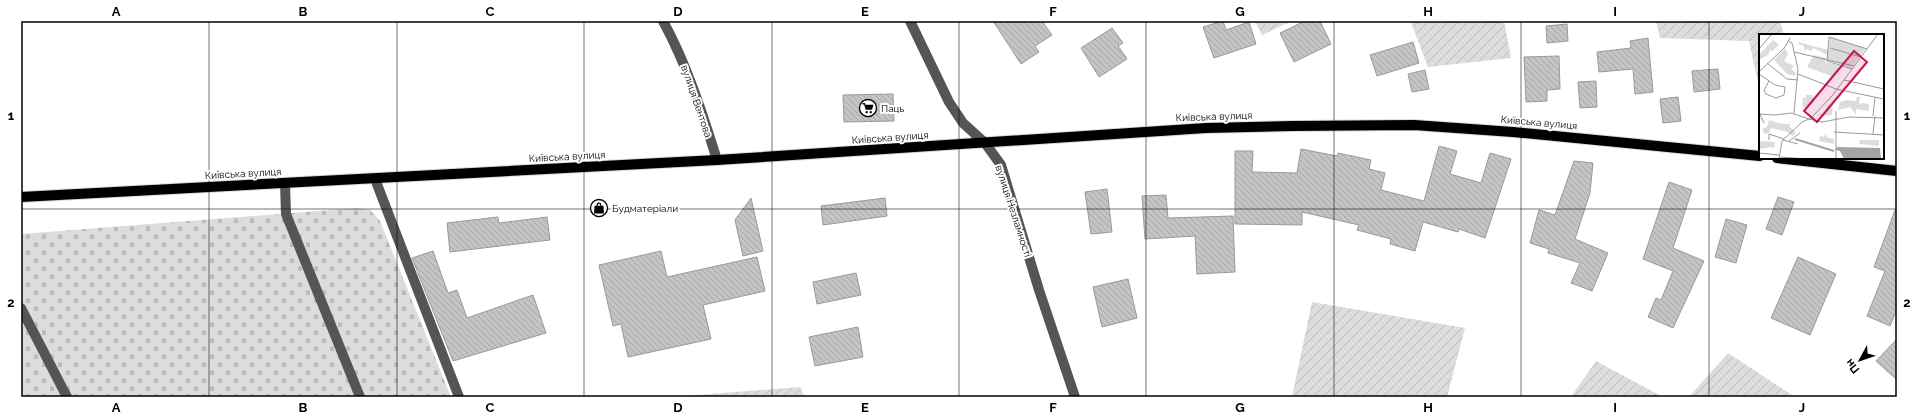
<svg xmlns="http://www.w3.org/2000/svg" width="1918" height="418" viewBox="0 0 1918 418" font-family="Raleway,sans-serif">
<defs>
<pattern id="cemetery-stones" width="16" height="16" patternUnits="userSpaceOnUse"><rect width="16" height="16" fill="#dcdcdc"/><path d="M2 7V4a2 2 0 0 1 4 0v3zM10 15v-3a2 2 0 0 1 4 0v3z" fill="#bbb"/></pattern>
<pattern id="garden-furrows" width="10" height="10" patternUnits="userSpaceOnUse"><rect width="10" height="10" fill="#dcdcdc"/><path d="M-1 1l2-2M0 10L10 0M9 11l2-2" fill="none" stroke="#bbb"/></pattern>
<pattern id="building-back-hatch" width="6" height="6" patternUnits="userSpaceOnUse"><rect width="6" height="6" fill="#c4c4c4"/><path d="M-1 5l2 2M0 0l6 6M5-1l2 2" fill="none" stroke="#a7a7a7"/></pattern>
</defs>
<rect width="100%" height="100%" fill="#fff"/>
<!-- cemetery -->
<polygon fill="url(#cemetery-stones)" points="357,208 370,210 380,221 451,397 21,397 21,234"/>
<!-- garden -->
<g fill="url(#garden-furrows)">
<polygon points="1255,21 1292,21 1262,35"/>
<polygon points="1504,21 1511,58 1428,67 1411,22"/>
<polygon points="1656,21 1780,21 1784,35 1760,35 1760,91 1749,41 1660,38"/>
<polygon points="1312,302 1465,328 1447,397 1292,397"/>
<polygon points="1728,353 1795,397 1689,397"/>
<polygon points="1596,361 1663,397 1571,397"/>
<polygon points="800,387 805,397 672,397"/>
</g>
<!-- building -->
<g fill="url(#building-back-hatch)" stroke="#999">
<polygon points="993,21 1042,21 1052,35 1035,46 1039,52 1021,64"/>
<polygon points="1223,21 1226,30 1249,22 1256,44 1214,58 1203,27"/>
<polygon points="1305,21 1320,21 1331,44 1294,62 1280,33"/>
<polygon points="1567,24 1568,41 1547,43 1546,26"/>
<polygon points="1112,28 1123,43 1118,46 1127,59 1099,77 1081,48"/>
<polygon points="1648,38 1653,92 1635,94 1633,69 1599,72 1597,52 1631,48 1630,41"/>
<polygon points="1413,42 1419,63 1377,76 1370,55"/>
<polygon points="1559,56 1560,89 1547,90 1547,101 1526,102 1524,57"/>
<polygon points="1718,69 1720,89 1694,92 1692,71"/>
<polygon points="1425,70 1429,89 1412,92 1408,74"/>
<polygon points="1596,81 1597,107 1580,108 1578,82"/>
<polygon points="893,94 894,121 844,122 843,95"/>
<polygon points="1678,97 1681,121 1663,123 1660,99"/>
<polygon points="1439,146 1457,151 1450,174 1481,183 1490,153 1511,159 1485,238 1459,229 1458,232 1423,222 1415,251 1390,244 1391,239 1357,230 1359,225 1302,212 1302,225 1235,224 1235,151 1253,151 1252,172 1297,173 1301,149 1337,156 1338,153 1371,160 1369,169 1385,173 1381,190 1424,201"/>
<polygon points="1574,161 1593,163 1590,193 1575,239 1608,253 1592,291 1571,283 1580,263 1548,253 1549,249 1530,243 1539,210 1555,215"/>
<polygon points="1669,182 1692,190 1673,248 1704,261 1673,328 1648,317 1656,298 1661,300 1673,271 1643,259"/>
<polygon points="1107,189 1112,232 1091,234 1085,192"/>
<polygon points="1166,195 1168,218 1233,216 1235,272 1197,274 1195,236 1145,239 1142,196"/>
<polygon points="1778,197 1794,202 1782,235 1766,229"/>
<polygon points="751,198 763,251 743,256 735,220"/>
<polygon points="885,198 887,216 823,225 821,206"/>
<polygon points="1895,210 1897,211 1897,309 1890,326 1867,316 1885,271 1874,267"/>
<polygon points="498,217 499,223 547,217 550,240 450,252 447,223"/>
<polygon points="1726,219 1747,225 1736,263 1715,257"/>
<polygon points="433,251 448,293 457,290 467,318 533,295 546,333 453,361 412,258"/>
<polygon points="661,251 667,277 757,257 765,291 703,305 711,339 628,357 621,324 613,326 599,265"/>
<polygon points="1798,257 1836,274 1810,335 1771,318"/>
<polygon points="856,273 861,295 817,304 813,282"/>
<polygon points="1128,279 1137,318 1102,327 1093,287"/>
<polygon points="858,327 863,357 815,366 809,337"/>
<polygon points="1897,339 1897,380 1876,361"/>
</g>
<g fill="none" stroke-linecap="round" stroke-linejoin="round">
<!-- major casing -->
<g stroke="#dbdbdb" stroke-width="12">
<g id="major">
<polyline points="1777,158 1897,171"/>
<polyline points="21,197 717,160 1206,128 1292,126 1414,125 1513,132 1760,156"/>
</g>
</g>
<!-- minor -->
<g stroke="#555" stroke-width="10">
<path d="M663 21C687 65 702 112 717 160"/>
<polyline points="910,21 949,102 963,123 985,143 1001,165 1039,290 1075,397"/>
<polyline points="375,179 459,397"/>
<polyline points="285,183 286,214 360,397"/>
<polyline points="21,308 67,397"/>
</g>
<!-- major -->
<use href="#major" stroke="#000" stroke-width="10"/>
</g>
<!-- grid -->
<path fill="none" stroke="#000" stroke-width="1" stroke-opacity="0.55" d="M209 21V397M397 21V397M584 21V397M772 21V397M959 21V397M1146 21V397M1334 21V397M1521 21V397M1709 21V397M21 209H1897"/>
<!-- icons -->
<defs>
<g id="supermarket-ring" transform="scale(0.9)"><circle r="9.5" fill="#fff" stroke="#000" stroke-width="1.5"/><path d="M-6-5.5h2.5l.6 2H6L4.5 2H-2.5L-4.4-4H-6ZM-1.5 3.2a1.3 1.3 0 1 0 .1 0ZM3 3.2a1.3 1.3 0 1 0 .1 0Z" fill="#000"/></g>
<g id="shop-ring" transform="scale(0.9)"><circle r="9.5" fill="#fff" stroke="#000" stroke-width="1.5"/><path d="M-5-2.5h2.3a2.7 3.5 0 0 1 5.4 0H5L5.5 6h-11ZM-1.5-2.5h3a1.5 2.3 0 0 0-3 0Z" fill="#000"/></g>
</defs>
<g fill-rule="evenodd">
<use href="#supermarket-ring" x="868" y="108"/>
<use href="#shop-ring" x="599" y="208"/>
</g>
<g text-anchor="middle" stroke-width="4" stroke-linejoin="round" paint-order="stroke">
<!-- street labels -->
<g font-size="10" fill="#000" stroke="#fff">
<text transform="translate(697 101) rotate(71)" y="4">вулиця Вентова</text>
<text transform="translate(1214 116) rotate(-2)" y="4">Київська вулиця</text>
<text transform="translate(1539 122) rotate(5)" y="4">Київська вулиця</text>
<text transform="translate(890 137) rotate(-4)" y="4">Київська вулиця</text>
<text transform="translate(567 156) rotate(-3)" y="4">Київська вулиця</text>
<text transform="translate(243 173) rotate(-3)" y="4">Київська вулиця</text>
<text transform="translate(1014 211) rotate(72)" y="4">вулиця Незламності</text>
</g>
<!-- poi labels -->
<g font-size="10" fill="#000" stroke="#fff" text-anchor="start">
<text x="881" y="112">Паць</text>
<text x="612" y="212">Будматеріали</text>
</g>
</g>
<!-- overview -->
<g transform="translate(1759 34)">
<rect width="125" height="125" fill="#fff"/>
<path d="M71 3 107 14 92 34 68 26Z" fill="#dcdcdc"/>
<path d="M14 6 20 11 13 17 11 16 9 21 0 26V21ZM39 8 69 16V21L54 14 53 17 47 15 45 18V12L39 10ZM26 14 29 20 25 27 35 32 32 35 37 39 36 42 28 40 15 26ZM55 21 67 24 66 28 82 32 75 43 48 33ZM47 61H54L55 68 48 74 43 73 44 63 47 64ZM98 63H101L100 71 103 69 110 70V77L97 75V81L91 73 79 76 81 68 87 66 97 67ZM74 66 73 81 58 82 65 79 69 71 72 74ZM10 86 23 90H30L33 86 30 92 37 98 34 102 26 97 12 94 10 99 5 100 3 95 8 93ZM66 100 69 104 75 105V110L60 107 61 102 65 103ZM101 106H120V112L100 110ZM0 107 16 108 15 115 13 113 0 115Z" fill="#dcdcdc"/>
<path d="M78 113 121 114 122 125H85L81 117 76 116Z" fill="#a3a3a3"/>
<path fill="none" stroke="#a3a3a3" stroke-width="2" d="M36 105 75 117"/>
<path fill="none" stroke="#999" stroke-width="1" d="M29 7 33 9 39 35 35 79M71 14 102 23M0 15 12 1M35 18 95 32M8 29 28 45 39 46M93 35 68 27 70 3 108 15M0 38 26 13 31 4M0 40 16 51 26 53 25 61 17 64 7 60 5 56 10 47M39 40 77 55 125 65M85 46 125 55M0 78 5 89M0 80 16 81 32 79 50 85 53 83 73 62 119 0M114 82 116 63M75 98 125 101M114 100 116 82M10 106V100L25 105M24 106 39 110M30 107 41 99M0 119 20 121M20 123 49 125M20 125 23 107 43 88 50 85 63 88 90 83 125 84M77 125V77"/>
<path fill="#c2185b" fill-opacity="0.15" stroke="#c2185b" stroke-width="2" d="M95 17 108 28 58 88 45 77Z"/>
<rect width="125" height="125" fill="none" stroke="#000" stroke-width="2"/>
</g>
<!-- border -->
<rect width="1918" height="418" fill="none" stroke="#ffffff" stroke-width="44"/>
<!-- north arrow -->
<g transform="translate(1860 360) rotate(230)" stroke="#ffffff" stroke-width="3" paint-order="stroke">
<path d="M0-3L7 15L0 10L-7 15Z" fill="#000000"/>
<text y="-6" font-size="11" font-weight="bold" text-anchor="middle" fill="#000000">Пн</text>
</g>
<rect x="22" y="22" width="1874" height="374" fill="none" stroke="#000" stroke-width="1.5"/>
<g font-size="13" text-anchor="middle" font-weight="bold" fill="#000">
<text x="116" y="16">A</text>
<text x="303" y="16">B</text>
<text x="490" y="16">C</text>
<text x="678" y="16">D</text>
<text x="865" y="16">E</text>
<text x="1053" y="16">F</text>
<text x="1240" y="16">G</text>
<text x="1428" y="16">H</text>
<text x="1615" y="16">I</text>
<text x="1802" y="16">J</text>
<text x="11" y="120">1</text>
<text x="1907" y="120">1</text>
<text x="11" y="307">2</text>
<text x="1907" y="307">2</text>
<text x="116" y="412">A</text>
<text x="303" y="412">B</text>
<text x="490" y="412">C</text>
<text x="678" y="412">D</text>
<text x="865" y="412">E</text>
<text x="1053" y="412">F</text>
<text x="1240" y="412">G</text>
<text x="1428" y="412">H</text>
<text x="1615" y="412">I</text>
<text x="1802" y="412">J</text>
</g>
</svg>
